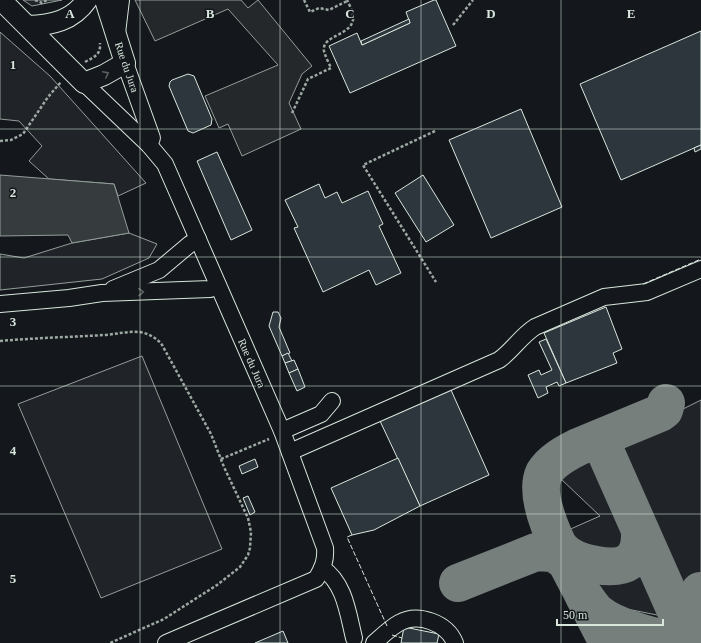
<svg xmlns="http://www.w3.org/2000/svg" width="701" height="643" viewBox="0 0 701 643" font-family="'Times New Roman',serif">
<rect width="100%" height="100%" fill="#14181c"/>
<!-- green -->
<g fill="#202428" stroke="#939e99">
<polygon points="23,0 62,0 32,6"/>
<polygon points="0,32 50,76 146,183 118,196 114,184 49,179 29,161 42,146 19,121 0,119"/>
<polygon points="129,233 157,244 149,258 102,279 0,290 0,254 24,258 72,243"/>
<polygon points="142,356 222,549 101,598 18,404"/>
<polygon points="701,400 701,591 684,588 677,619 622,608 604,601 566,531 600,516 560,478 561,473 565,468"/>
</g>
<!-- parking -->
<polygon fill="#24282b" stroke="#939e99" points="135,0 241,0 248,8 258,0 312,66 302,74 289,103 301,129 242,156 228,124 219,128 205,96 278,65 228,9 155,41"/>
<!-- water -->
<polygon fill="#363b3e" stroke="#939e99" points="0,175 114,184 129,233 72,243 68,235 0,236"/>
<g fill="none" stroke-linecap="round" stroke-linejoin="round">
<!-- taxiway -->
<g stroke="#767f7c" stroke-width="38">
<polyline points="606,453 683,627 691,639 697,643"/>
<path d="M560 548C570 559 581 562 596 565 625 570 641 562 640 531"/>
<polyline points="458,583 536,552 552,553 558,556 564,560 570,567"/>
<path d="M700 591C698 607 692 623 701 638"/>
<path d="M584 596C570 568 530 503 544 473 551 461 566 453 578 447L660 413 664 410 666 403"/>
<path d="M608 643 584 596C589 602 592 608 598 613 616 628 656 637 680 643"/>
</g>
</g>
<!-- building -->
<g fill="#2c363c" stroke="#d8e6dc">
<polygon points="434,0 436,0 456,46 350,93 329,46 357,33 362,45 410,23 406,12"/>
<polygon points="409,19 410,23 362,45 361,41"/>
<polygon points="701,31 701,145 621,180 580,84"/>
<polygon points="188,74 194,76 212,119 211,125 193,133 188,131 169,86 170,82 172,80"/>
<polygon points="521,109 562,207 491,238 449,140"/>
<polygon points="701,145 701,149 695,152 694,148"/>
<polygon points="217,152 252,230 231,240 197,161"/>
<polygon points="423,175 454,225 426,242 395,193"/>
<polygon points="319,184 325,198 337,192 342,203 368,191 383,224 379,226 401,273 376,285 369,270 323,292 294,228 298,227 285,200"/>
<polygon points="606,307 622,349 613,353 617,363 566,383 544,333"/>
<polygon points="273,312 278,312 281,318 279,327 290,353 282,356 269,326"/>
<polygon points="546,339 566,383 559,386 557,382 546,387 548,393 538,398 528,375 539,370 541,375 552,370 539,342"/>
<polygon points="288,353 292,361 285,363 282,356"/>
<polygon points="294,360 298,369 289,373 285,363"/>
<polygon points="298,369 305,387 297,391 289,373"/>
<polygon points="451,390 489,475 420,506 380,421"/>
<polygon points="398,458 420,506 374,530 352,535 331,488"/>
<polygon points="255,459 258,467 242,474 239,466"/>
<polygon points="248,496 255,512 250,515 243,498"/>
<polygon points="404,627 439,634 437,643 401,643"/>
<polygon points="283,631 288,643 255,643"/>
</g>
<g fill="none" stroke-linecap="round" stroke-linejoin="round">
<!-- minor casing -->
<g stroke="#d8e6dc" stroke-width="18">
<g id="minor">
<polyline points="117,33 121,0"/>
<polyline points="125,63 152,138 149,145"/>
<path d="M84 83 149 145 165 164 282 431 325 548C326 560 323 568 316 579L166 643"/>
<polyline points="113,289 159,270 190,244 198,239"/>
<polyline points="0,304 69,298 102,293 210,289 218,286"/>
<polyline points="282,431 321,414 332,401"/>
<path d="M290 452 499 360C512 351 521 336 535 327L604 297 647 292 701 269"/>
<path d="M322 568C345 583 348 614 354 638"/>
<path d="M374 643C382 636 390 628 399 623 418 612 447 623 455 643"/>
</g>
</g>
<!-- major casing -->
<g stroke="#d8e6dc" stroke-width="22">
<g id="major">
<polyline points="1,0 84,83 104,75 125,63 105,0"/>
<path d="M28 26C52 25 72 21 87 0"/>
</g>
</g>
<!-- path -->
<g stroke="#9da8a2" stroke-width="2.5" stroke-dasharray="3 2" stroke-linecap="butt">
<polyline points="35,0 42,3 47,0"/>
<polyline points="304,0 310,12 319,8 329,10 347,1"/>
<polyline points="453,25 473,0"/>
<path d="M85 62C94 57 101 55 100 43"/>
<path d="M292 113 308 79 331 68C329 63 325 56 324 51 321 34 356 36 353 15 352 10 349 4 347 0"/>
<polyline points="435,131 363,165 436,282"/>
<polyline points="0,141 11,140 23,134 48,97 61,82"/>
<path d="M0 341C35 338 70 337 105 335 117 334 128 331 139 332 148 333 154 337 161 343L211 434 224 467 248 518 251 532 250 548 248 555 240 567 217 585 164 619 110 643"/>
<polyline points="221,459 269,439"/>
</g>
<!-- minor -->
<use href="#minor" stroke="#14181c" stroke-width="16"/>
<!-- major -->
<use href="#major" stroke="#14181c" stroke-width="20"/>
<!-- fence -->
<g stroke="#d8e6dc" stroke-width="1" stroke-dasharray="5 2" stroke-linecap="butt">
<polyline points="643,284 701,259"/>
<polyline points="352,535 347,537 387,626"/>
<polyline points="392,635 402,638"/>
</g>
</g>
<!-- one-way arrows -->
<defs><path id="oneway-chevron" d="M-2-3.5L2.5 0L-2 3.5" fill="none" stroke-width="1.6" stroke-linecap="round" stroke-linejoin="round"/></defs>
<g stroke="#59605f">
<use href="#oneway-chevron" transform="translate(106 74) rotate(-27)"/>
<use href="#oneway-chevron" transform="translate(141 292) rotate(-2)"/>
</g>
<!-- grid -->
<path fill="none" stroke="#d8e6dc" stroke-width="1" stroke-opacity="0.55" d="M140 0V643M280 0V643M421 0V643M561 0V643M0 129H701M0 257H701M0 386H701M0 514H701"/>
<g text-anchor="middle" stroke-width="3" stroke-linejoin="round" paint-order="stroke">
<!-- street labels -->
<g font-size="11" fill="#d8e6dc" stroke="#14181c">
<text transform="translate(127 67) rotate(71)" y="4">Rue du Jura</text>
<text transform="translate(252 363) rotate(66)" y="4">Rue du Jura</text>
</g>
</g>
<g font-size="13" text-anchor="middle" font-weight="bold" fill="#d8e6dc" stroke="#14181c" stroke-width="3" stroke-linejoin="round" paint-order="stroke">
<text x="70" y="18">A</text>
<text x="210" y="18">B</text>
<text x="350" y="18">C</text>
<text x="491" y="18">D</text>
<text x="631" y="18">E</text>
<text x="13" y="69">1</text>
<text x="13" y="197">2</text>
<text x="13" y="326">3</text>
<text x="13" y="455">4</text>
<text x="13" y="583">5</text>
</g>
<!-- scale -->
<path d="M557 619v6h106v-6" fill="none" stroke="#d8e6dc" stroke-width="2"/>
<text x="563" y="619" font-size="12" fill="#d8e6dc" stroke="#14181c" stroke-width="3" paint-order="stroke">50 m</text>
</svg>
